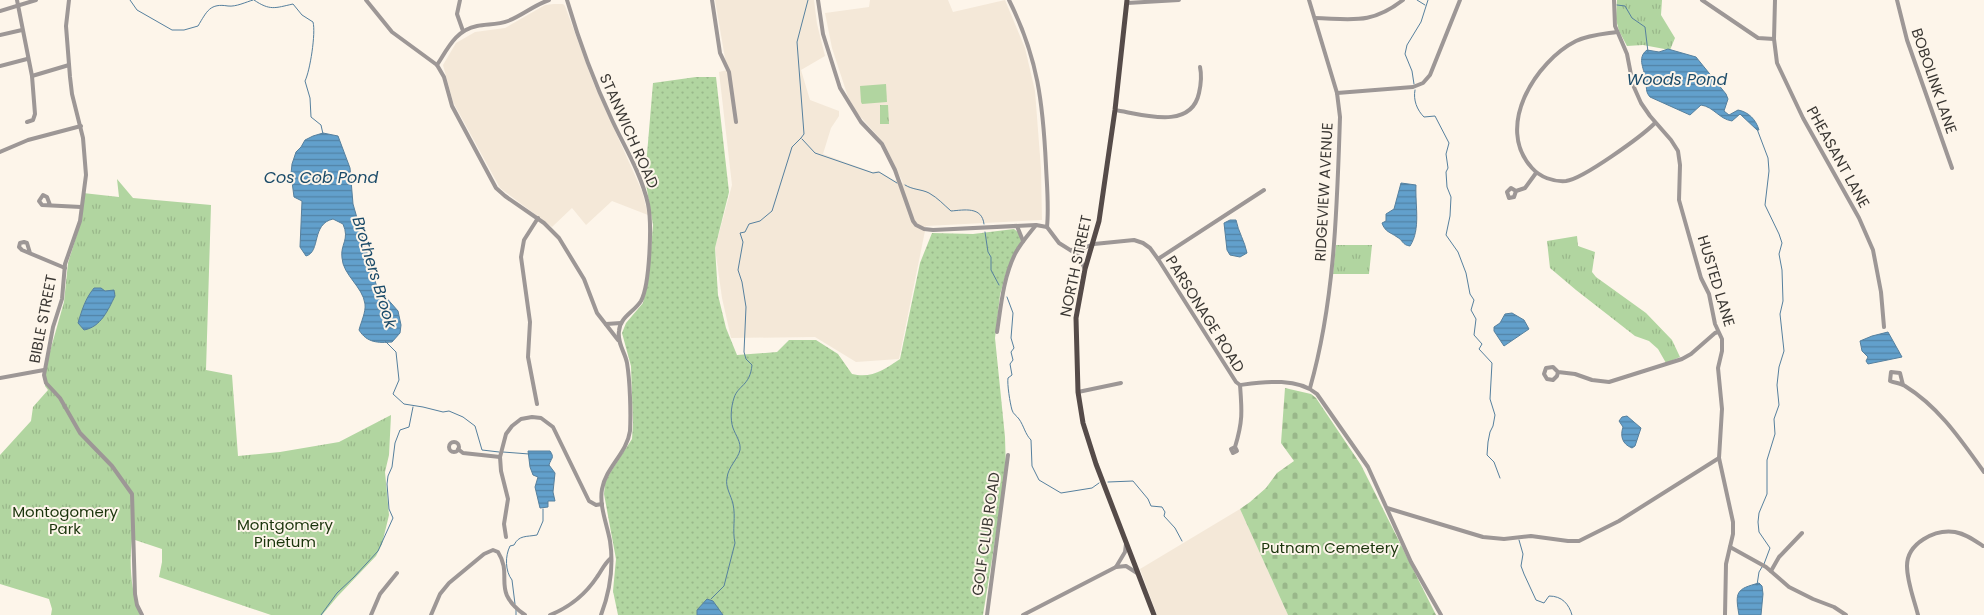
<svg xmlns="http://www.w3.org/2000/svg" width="1984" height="615" viewBox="0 0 1984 615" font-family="Poppins,sans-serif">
<defs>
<pattern id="grass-dots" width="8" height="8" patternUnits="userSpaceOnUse" patternTransform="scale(1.25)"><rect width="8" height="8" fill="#b1d5a0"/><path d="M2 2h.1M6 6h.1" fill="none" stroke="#99b78a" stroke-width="1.8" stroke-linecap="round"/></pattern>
<pattern id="cemetery-stones" width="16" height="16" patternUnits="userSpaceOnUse" patternTransform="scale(1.25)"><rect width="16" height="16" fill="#b1d5a0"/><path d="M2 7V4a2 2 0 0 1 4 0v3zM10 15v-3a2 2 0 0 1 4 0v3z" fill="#99b78a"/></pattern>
<pattern id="park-tufts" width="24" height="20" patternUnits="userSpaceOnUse" patternTransform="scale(1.25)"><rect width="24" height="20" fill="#b1d5a0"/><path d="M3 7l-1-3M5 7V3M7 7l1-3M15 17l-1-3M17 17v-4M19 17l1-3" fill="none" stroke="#99b78a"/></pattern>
<pattern id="water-rules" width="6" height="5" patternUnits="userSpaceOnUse" patternTransform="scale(1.25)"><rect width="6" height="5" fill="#62a0cc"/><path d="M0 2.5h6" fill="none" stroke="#5283a6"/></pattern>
</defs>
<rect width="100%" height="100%" fill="#fdf5ea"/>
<!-- built -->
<g fill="#f4e8d8">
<polygon points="715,0 814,0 817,24 825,56 801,70 810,100 839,111 839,116 831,128 823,154 872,172 878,171 894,180 903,183 884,143 857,113 848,97 832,48 825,13 869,7 870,0 948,0 953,12 1005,0 1025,48 1035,91 1041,169 1042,220 926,226 899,359 856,362 815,337 731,338 722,298 715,248 732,185 719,72 727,70"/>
<polygon points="554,4 563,4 565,6 593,82 642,191 648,215 612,201 586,225 572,208 552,227 500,188 453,102 443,65 456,43 475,32 505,28 545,5"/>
<polygon points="1240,509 1288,615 1157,615 1140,569"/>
</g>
<!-- grass -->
<path fill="url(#grass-dots)" d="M696 77H716L729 192 715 248 718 295 726 328 737 355 777 352 789 340H816L838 354 852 374C872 379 885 369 900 359L920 263 932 233 973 234 1014 229 1019 233 1021 241 1006 273 1000 295 995 338 1005 437 1006 472 983 615H618L613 591 616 559 604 494 605 483 610 473 632 439 633 424 631 366 622 333 626 323 643 303 649 273 653 225 645 178 653 83Z"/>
<!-- cemetery -->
<polygon fill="url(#cemetery-stones)" points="1285,388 1311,394 1316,398 1361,465 1436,615 1288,615 1240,509 1250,502 1266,488 1277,473 1294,461 1281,443"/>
<!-- park -->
<g fill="url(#park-tufts)">
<polygon points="1617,0 1662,0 1661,15 1675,38 1670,50 1643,45 1627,46 1619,31 1616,19"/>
<polygon points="880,105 888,105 889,124 880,124"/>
<path d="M117 179 133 198 211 205 206 370 232 375 238 456 280 452 339 442 391 415 389 455 385 472 389 515 382 544 376 556 337 597 322 615H271L159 577 162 562V549L132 539C129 565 131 591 140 615H51L52 609 49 599 0 584V455L31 421 33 407 48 390 45 386V369L64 302 68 263 77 234 83 193 119 197Z"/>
<polygon points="1577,236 1578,246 1595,252 1592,272 1596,277 1646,313 1672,340 1680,357 1666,363 1658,349 1649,341 1635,336 1576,290 1550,268 1547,241"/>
<polygon points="1336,245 1372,245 1369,274 1333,274"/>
</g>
<!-- pitch -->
<polygon fill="#b1d5a0" points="886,84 887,102 862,104 861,102 860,86"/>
<!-- water -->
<g fill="url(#water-rules)" stroke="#56809e">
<path d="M1668 49 1696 57 1726 94 1728 99 1724 111 1729 115 1738 110C1749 112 1756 120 1759 130H1757L1740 114 1732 121C1719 119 1714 107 1701 105L1690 115 1650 97C1645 91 1647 88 1646 81 1645 70 1636 58 1647 50L1659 52Z"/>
<path d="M323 133 338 136 350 168 353 204 376 284 384 295 398 311 401 325 400 333 392 342C378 343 367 343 359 330 361 322 366 312 365 304 363 287 343 275 342 258 340 244 350 240 343 224L333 219C311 224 321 252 306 256L300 247 302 201 294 197 291 174 292 164 296 152 301 147 305 140 313 136Z"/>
<path d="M1401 183 1416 185C1415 206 1421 229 1410 246 1402 245 1403 240 1397 237 1390 232 1385 232 1382 223L1386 221V214L1394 209Z"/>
<path d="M1230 220H1236C1238 231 1245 242 1247 253L1240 257 1230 255 1227 250 1224 223Z"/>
<path d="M94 288H101L105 291 114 290 115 296C108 310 101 327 84 330L78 323C82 310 85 299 94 288Z"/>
<polygon points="1512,313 1524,320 1529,329 1504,346 1494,331 1494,327 1500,323 1505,314"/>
<polygon points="1888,332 1902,357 1868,364 1866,361 1868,357 1862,351 1860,341 1872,336"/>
<path d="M1627 416 1641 428 1635 446 1632 448C1622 444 1620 436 1623 427L1619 421 1622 417Z"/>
<path d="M528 451H550C555 458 551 458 549 465L555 473 553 492 555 501H548V507L540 508 535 487 538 477 533 475 530 467Z"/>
<path d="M1759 583 1762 586 1763 594 1761 615H1739C1735 592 1736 589 1759 583Z"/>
<polygon points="707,599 713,601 723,615 697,615 697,610"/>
</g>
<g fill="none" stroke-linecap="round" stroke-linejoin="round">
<!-- stream -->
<g stroke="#56809e" stroke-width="1">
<path d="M130 0 137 10 172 30H184L198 26C207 11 210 3 228 6 236 7 246 2 253 0"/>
<path d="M254 0C270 11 275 8 293 4L302 15 313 22C316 33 310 71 305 81L310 98 311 117 321 125 323 134"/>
<polyline points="1417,0 1425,5"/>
<polyline points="1617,5 1625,6 1632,18 1645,27 1648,52"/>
<polyline points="1414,84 1412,71 1405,54 1407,45 1421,22 1428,0"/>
<path d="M1415 90C1413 100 1417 110 1424 117L1435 116 1449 143 1446 154 1448 168 1446 172 1447 187 1451 197 1450 216 1446 235 1458 252 1466 273 1470 294 1474 300 1471 310 1476 319 1474 335 1482 344 1479 349 1492 363 1490 399 1495 415 1493 426 1490 432 1488 442 1487 455 1494 462 1500 478"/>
<polyline points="1757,129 1768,158 1769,171 1765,205 1779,234 1782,243 1779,254 1782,270 1783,301 1780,314 1784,351 1779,367 1777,385 1779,405 1774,419 1775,434 1767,460 1767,494 1759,513 1758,522 1759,532 1770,548 1764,564"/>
<polyline points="802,139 815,153 873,173 879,172 897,183"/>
<path d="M905 185C913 190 921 189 929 193 938 198 944 205 951 211 964 210 982 206 984 224"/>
<polyline points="985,232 988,252 991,257 991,270 999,285"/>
<path d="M1007 297 1013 313 1011 338 1014 348 1011 352 1013 360 1010 364 1012 375 1008 378C1007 384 1010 403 1012 410 1013 414 1017 416 1019 419 1024 426 1025 434 1031 440L1032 466 1039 480 1061 493 1092 488 1099 483"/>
<polyline points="385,341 396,352 399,380 393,394 404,404 423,407 443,412 449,411 463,417 475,426 482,450 499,452"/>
<polyline points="503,452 529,454"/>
<polyline points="1108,482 1133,481 1148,499 1151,506 1162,507 1165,512 1164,516 1175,528 1182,541"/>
<path d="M1519 540 1523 554 1521 566 1524 574 1536 600 1544 603 1549 596C1562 596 1569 604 1572 615"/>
<polyline points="1757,585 1759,572 1762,567"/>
<path d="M711 599 724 586 735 543C732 530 736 517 733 504 731 495 725 487 727 478 728 467 738 459 740 450 741 442 736 436 733 428 730 419 731 407 734 398 738 385 750 386 752 365L746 359 744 352 746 307 742 282 738 270 743 242 740 233 745 232 749 224 760 221 772 211 792 147 801 138 804 134 797 42 808 0"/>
<path d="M515 604 512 580C505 571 505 556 510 546L514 545C519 535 526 537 537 535L543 521V509"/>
<polyline points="516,608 516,615"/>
<polyline points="321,615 337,593 354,577 378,551 393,518 389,509 387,484 388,476 392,467 395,443 400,430 409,427 413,407"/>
</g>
<!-- minor -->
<g stroke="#9d9796" stroke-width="4">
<polyline points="17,0 32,76 35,114 33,120 27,122"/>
<polyline points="69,0 66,26 70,77 72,94 83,138 86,175 80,221 65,264 62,299 53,327 44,375 46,383 60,398 80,433 112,466 132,494 135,594 137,605 142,615"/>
<polyline points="366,0 392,32 437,65 444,77 452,106 496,188 505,196 544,223 559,238 584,279 597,313 618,340"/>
<polyline points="460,0 457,14 463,31"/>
<path d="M567 0C579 41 594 82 612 120 625 148 641 173 648 204 652 223 650 284 641 301 634 312 620 317 619 331 617 343 625 352 627 363 630 381 631 413 630 431 627 453 606 467 602 489 599 506 607 524 610 541 614 567 610 591 601 615"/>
<polyline points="712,0 720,53 729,72 736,122"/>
<polyline points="818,0 823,34 840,88 861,122 882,144 895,170 913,221 916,225 924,229 933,230 1036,225 1047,227 1059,243 1078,255 1085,269"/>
<path d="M1009 0C1038 58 1043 103 1046 166 1047 187 1049 207 1047 227"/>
<path d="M1309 0 1337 93 1340 117C1337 207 1335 300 1310 388"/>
<polyline points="1614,0 1615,26 1627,54 1633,85 1641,103 1650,116 1671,140 1678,151 1680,165 1679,200 1701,278 1709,294 1715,324 1722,339 1722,351 1718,368 1722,409 1719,458 1733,522 1733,534 1726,564 1725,615"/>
<polyline points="1702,0 1758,38 1774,39"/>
<polyline points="1775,0 1774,39 1777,63 1803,118 1859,218 1873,250 1881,292 1884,327"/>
<polyline points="1897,0 1907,40 1952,168"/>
<polyline points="1127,3 1179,0"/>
<polyline points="0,11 36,0"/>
<path d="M1315 18C1352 19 1371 25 1403 0"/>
<path d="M1617 32C1604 34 1589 35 1576 41 1536 61 1494 127 1532 168 1540 177 1553 182 1566 181 1583 179 1642 136 1655 123"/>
<polyline points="0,35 22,30"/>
<path d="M437 65C448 48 456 30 477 26 488 24 498 25 508 21 523 15 534 5 549 0"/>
<polyline points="0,66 27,59"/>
<polyline points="32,76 69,65"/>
<polyline points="1337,93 1413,87 1423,83 1430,75 1460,0"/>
<path d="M1115 110C1141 114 1191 131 1199 93 1201 84 1202 76 1200 67"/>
<polyline points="0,152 28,140 81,126"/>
<polyline points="1516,191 1514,197 1509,198 1507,192 1511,188 1516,191 1525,188 1536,173"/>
<polyline points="50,205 47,197 43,195 39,201 42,205 81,207"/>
<polyline points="1017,226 1023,241"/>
<path d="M1071 250 1081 249 1094 244 1134 240 1143 243 1150 248 1158 259 1236 382 1240 385C1264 382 1297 377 1317 394L1368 467 1411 562 1441 615"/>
<polyline points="30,253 27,243 24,242 20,243 19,247 22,250 65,268"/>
<polyline points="1158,259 1264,190"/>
<polyline points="606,324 621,323"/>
<path d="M997 332C1001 306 1003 279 1015 254 1020 244 1028 235 1036 225"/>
<polyline points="1558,372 1557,376 1553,380 1547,379 1544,374 1546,368 1553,367 1558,372 1575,374 1592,380 1609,382 1682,359 1691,354 1715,333 1718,332"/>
<polyline points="0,378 44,370"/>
<path d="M1903 385 1900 373 1891 372 1890 381C1895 383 1901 383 1905 386 1939 407 1961 440 1984 472"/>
<polyline points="1078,392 1121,383"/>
<polyline points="537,404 528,357 530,322 521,257 524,240 538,218"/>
<circle cx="454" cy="447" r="5"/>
<path d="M1235 447 1237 451 1233 453 1231 449 1235 447C1243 421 1242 411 1240 385"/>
<polyline points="458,449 463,453 500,457"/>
<polyline points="1387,508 1483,537 1504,539 1531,536 1568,541 1579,541 1619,521 1719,458"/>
<polyline points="506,537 504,524 508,499 501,471 500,457 506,434 512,426 521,419 532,417 541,418 553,427 589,501 596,505 602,504"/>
<polyline points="1730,547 1766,567 1789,587 1813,599 1834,607 1846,615"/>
<polyline points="1116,567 1125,552 1126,544"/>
<polyline points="1771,571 1779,557 1802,533"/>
<polyline points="371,615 380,594 397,573"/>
<path d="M431 615 440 594 449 583 484 554 493 550 498 552C514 577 490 590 525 615"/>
<path d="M550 615C570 607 585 595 597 577 602 570 604 564 611 558"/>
<polyline points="987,615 1008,455"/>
<polyline points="1023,615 1116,567 1126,566 1137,573"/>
<path d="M1918 615C1914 599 1907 582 1907 566 1907 543 1935 529 1955 532 1966 534 1974 540 1983 546"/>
</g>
<!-- major -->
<polyline stroke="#554b49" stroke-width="5" points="1127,0 1115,110 1099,221 1085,269 1076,318 1078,392 1083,423 1096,464 1154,615"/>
</g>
<g text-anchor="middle" stroke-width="4" stroke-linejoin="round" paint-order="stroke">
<!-- street labels -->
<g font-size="15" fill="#3a3733" stroke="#fdf5ea">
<text transform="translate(1934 81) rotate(71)" y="5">BOBOLINK LANE</text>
<text transform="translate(629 131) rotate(66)" y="5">STANWICH ROAD</text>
<text transform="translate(1838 157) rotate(61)" y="5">PHEASANT LANE</text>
<text transform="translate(1324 192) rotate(-87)" y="5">RIDGEVIEW AVENUE</text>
<text transform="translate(1076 266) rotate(-78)" y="5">NORTH STREET</text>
<text transform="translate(1716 281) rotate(73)" y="5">HUSTED LANE</text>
<text transform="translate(1205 314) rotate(58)" y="5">PARSONAGE ROAD</text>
<text transform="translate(43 319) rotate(-79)" y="5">BIBLE STREET</text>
<text transform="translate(986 534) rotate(-82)" y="5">GOLF CLUB ROAD</text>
</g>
<!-- park labels -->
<g font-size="15" fill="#1b350c" stroke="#fdf5ea">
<text x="65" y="517">Montogomery<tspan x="65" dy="17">Park</tspan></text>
<text x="285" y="530">Montgomery<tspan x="285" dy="17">Pinetum</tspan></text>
<text x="1330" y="553">Putnam Cemetery</text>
</g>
<!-- water labels -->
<g font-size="16" font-style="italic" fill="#1b4b69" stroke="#fdf5ea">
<text x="1677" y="85">Woods Pond</text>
<text x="321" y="183">Cos Cob Pond</text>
<text transform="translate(375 272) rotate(73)" y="6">Brothers Brook</text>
</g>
</g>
</svg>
